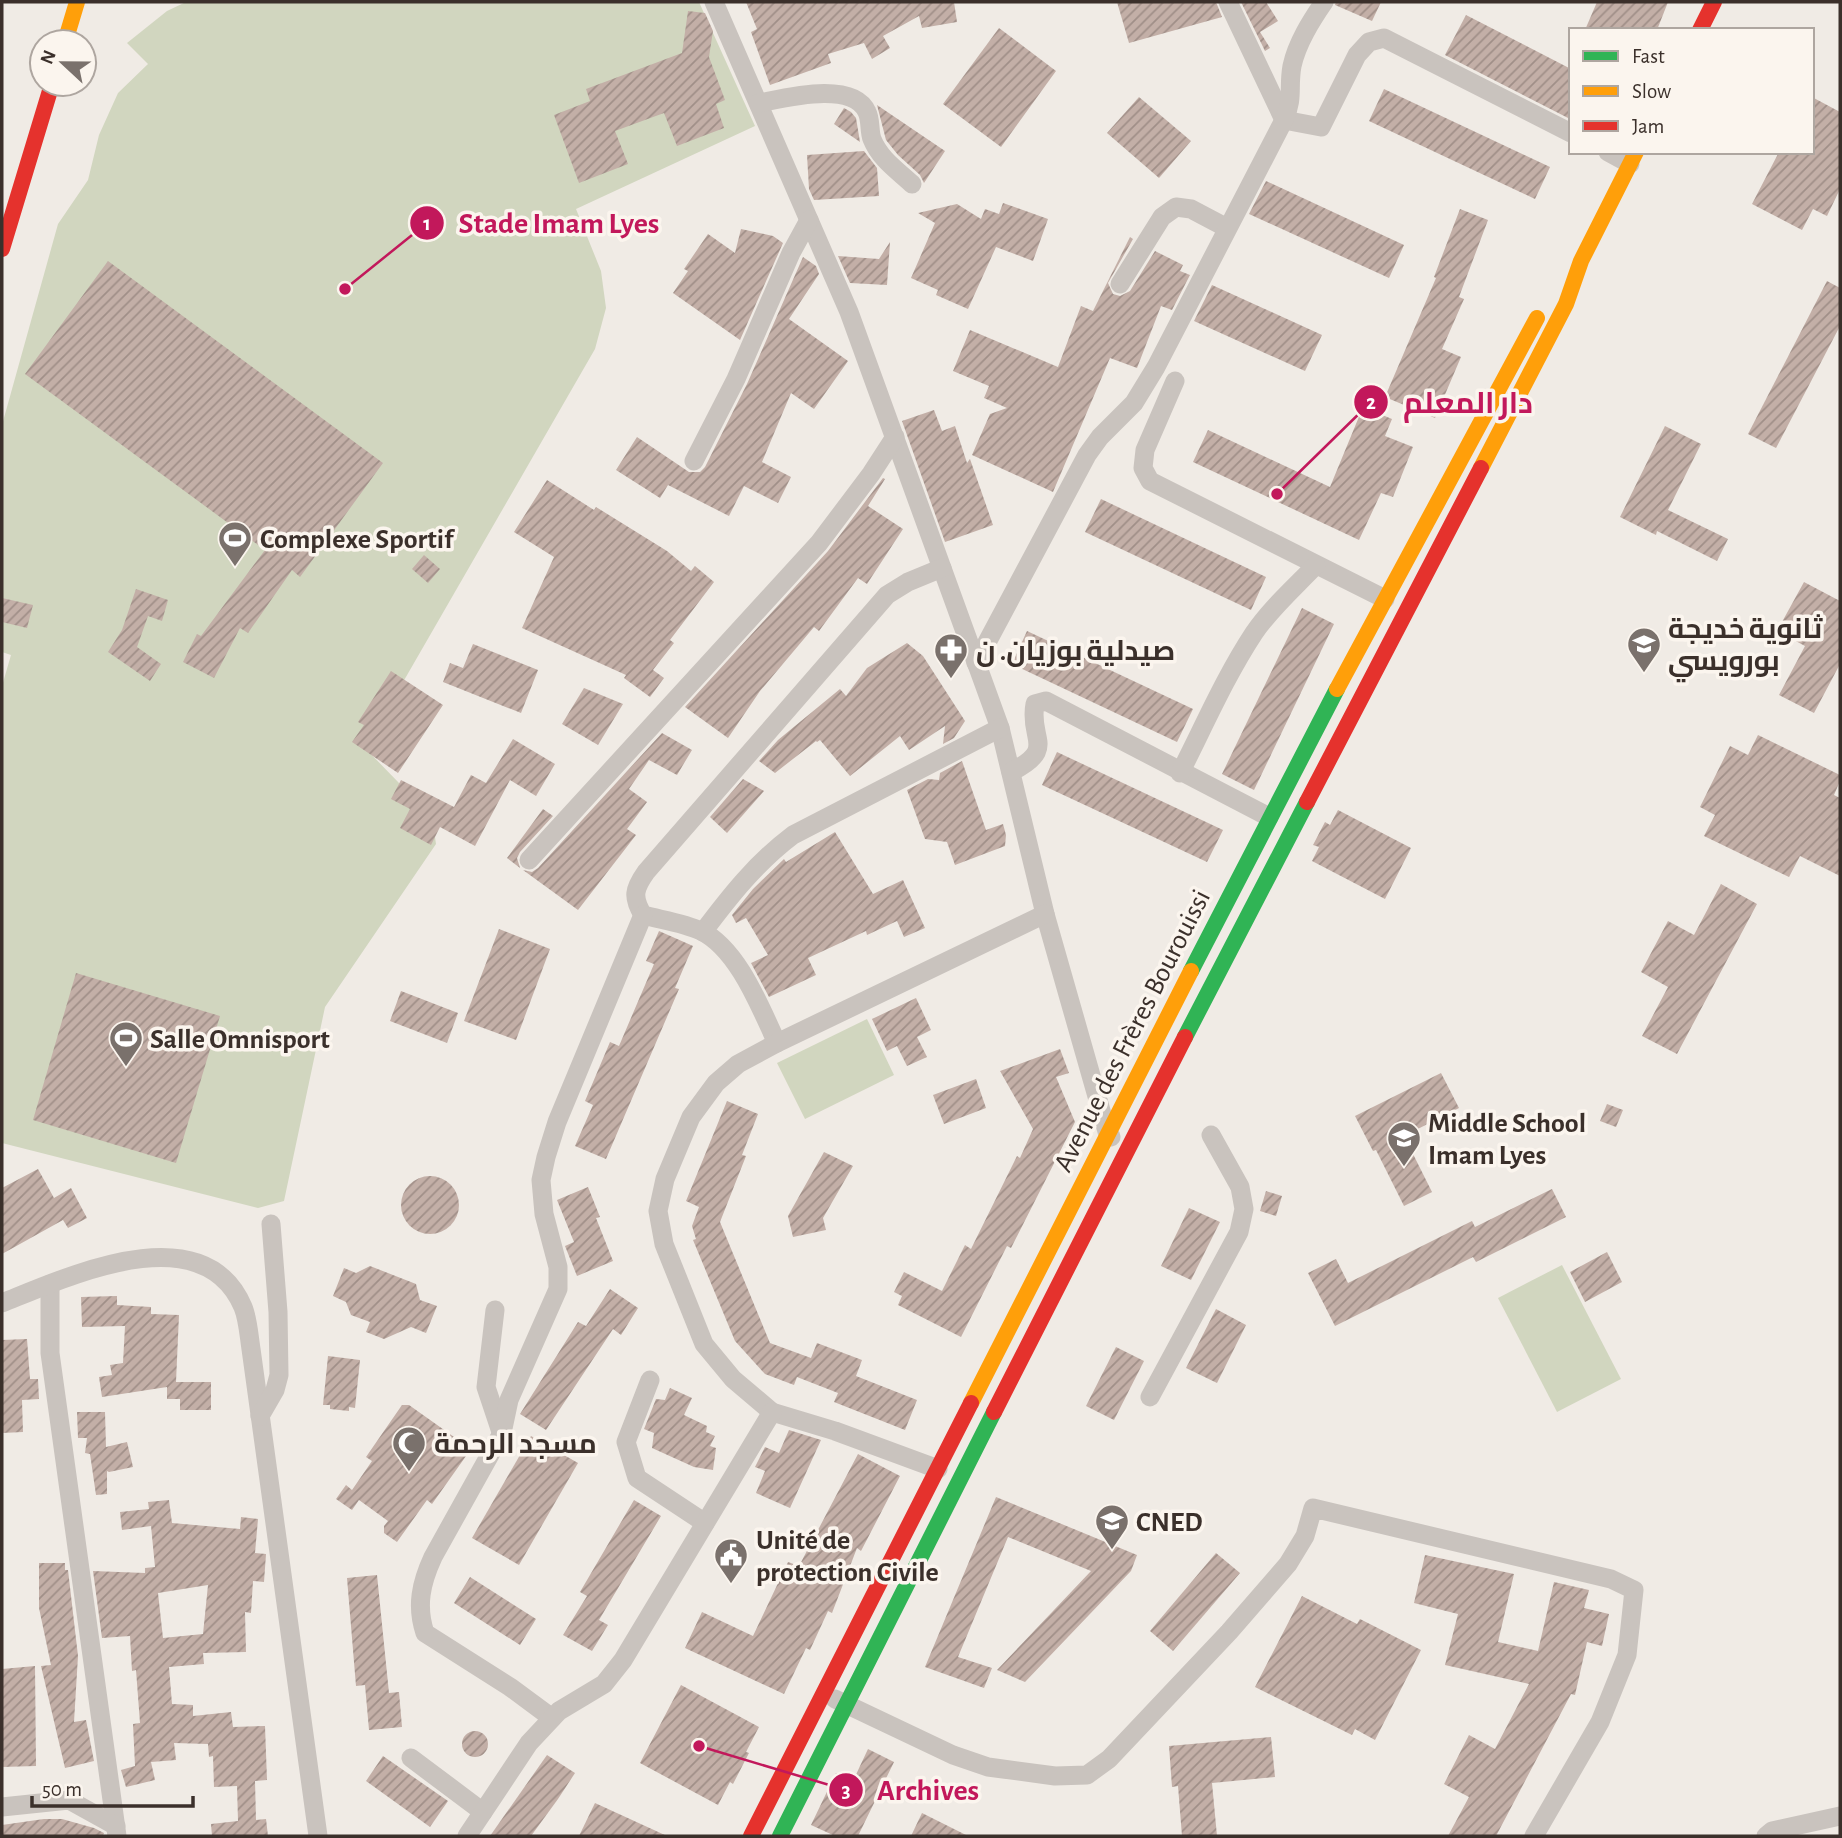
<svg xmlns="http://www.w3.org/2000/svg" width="1842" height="1838" viewBox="0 0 1842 1838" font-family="'Alegreya Sans',Cairo,sans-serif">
<defs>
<pattern id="building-hatch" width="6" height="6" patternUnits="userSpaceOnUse" patternTransform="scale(1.75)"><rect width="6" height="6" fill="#c3afa7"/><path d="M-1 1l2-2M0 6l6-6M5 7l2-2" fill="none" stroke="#a08f88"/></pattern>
</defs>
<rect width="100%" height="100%" fill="#f0ebe5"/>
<!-- garden -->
<g fill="#d1d6bf">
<polygon points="186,2 699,2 755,126 576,209 601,271 606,308 595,349 365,748 432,817 436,844 325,1007 284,1201 258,1208 2,1143 2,686 11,655 2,652 2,425 58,224 88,180 99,135 118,93 148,64 127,43 167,11"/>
<polygon points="867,1019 894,1075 805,1119 777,1063"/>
<polygon points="1562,1265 1621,1379 1557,1412 1498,1298"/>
</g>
<!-- building -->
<g fill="url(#building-hatch)" fill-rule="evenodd">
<polygon points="746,2 954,2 957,22 922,28 919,16 883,36 890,48 872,59 864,43 828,54 831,63 770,85 751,32 757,29"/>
<polygon points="1117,2 1216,2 1222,17 1129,43"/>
<polygon points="1241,2 1266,2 1278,21 1260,32 1270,48 1265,51"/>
<polygon points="1336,2 1381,2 1372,21 1335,5"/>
<polygon points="1597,2 1668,2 1657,30 1585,30"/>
<polygon points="688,11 705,13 713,31 709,57 725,100 716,104 724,128 677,146 664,113 615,131 628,164 579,183 554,115 590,101 586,89 682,53"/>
<polygon points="1466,15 1571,69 1570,119 1445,55"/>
<polygon points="999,28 1056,71 1001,147 943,104"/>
<polygon points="1384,89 1550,167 1535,199 1369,121"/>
<polygon points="1139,97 1191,141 1159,178 1107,133"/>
<polygon points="1812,97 1840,112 1840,189 1827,216 1813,209 1802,230 1752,204 1779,152 1812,152"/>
<polygon points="877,105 945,151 924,183 920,175 898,155 886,140"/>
<polygon points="844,108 851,112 856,118 860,142 834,124"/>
<polygon points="864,151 877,168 879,196 814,200 809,189 807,155"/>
<polygon points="1266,181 1404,245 1389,278 1249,214"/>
<polygon points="1003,203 1048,219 1033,261 996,247 968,309 936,295 938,290 911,278 935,223 918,213 957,204 981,219 985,209 999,214"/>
<polygon points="1460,209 1488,220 1459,297 1464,299 1442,349 1461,357 1435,418 1385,397 1436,278 1434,277"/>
<polygon points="741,229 773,236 783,243 740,340 673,293 688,271 684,269 708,234 735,253"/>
<polygon points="1130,237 1133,239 1108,283 1113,294 1120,296 1130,291 1155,251 1183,265 1180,271 1190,275 1172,310 1161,306 1137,368 1110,358 1053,492 972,455 990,414 1007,408 984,398 989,386 953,371 970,330 1058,367 1081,306 1093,311"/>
<polygon points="890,242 887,285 850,283 838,256 879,259"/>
<polygon points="803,257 816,266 819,274 789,319 848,361 814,409 791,393 762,462 791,477 778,503 744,486 729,516 668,485 660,498 616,470 637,437 689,472 700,472 705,467 747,384"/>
<polygon points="108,261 383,463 300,577 292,570 248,633 240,628 214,678 183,662 197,634 201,636 265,550 25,374"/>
<polygon points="1827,281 1840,288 1840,326 1776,448 1748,434"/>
<polygon points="1212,285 1322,335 1305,371 1194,321"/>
<polygon points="1363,407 1392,419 1385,436 1413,447 1393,497 1381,493 1359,540 1193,462 1208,430 1330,487"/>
<polygon points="934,410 942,431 955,426 967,463 970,459 993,525 945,542 902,421"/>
<polygon points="1665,426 1701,444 1668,510 1728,539 1717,561 1657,531 1656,535 1620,517"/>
<polygon points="883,478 885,479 868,506 903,529 867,584 858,578 819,631 814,627 760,691 728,738 685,707 828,551"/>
<polygon points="547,480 594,510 596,507 667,551 691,571 695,566 714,582 670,640 674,643 653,670 664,678 650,697 624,678 626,675 522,628 554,557 514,532"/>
<polygon points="1101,499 1266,577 1251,610 1085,532"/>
<polygon points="424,555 440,569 428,583 412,569"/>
<polygon points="1804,582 1840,601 1840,664 1814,713 1779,695 1805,646 1777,631"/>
<polygon points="136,589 168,600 162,621 148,616 137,647 161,664 150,681 108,652 122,630"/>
<polygon points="2,598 33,605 27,628 2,622"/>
<polygon points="1302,608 1334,624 1254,790 1222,774"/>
<polygon points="1027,631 1193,709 1177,742 1012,664"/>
<polygon points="907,643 923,656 965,721 954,738 943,744 945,726 909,750 900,736 850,776 820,740 817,742 816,741 775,773 759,761 778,740 840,689 846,696 867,668"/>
<polygon points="473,644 538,670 521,713 443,682 450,663 463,668"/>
<polygon points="391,671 443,705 398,773 352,742 364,725 358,722"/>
<polygon points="584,688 623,704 598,745 562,724"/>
<polygon points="662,733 692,750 677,775 649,760 629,789 647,802 627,829 636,835 578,910 523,870 532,872 538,868"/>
<polygon points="1758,735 1840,775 1840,781 1834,795 1840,798 1840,876 1800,856 1789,877 1704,836 1715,815 1700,807 1730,746 1748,755"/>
<polygon points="513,739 555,764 536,796 510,780 475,846 440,827 431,845 400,828 410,809 391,799 401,780 454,807 471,775 486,783"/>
<polygon points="1057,752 1223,830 1207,862 1042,785"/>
<polygon points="962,761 986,830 1003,824 1006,835 1005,846 955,865 947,842 925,839 907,790 928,779 939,780 940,773"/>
<polygon points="743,779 764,791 727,833 710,817"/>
<polygon points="543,809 553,816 520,852 517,858 520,868 507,858"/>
<polygon points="1338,810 1411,848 1385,899 1312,861 1319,847 1313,845 1325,822 1330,825"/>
<polygon points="835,832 873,894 903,880 925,928 904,937 897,921 867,935 866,931 808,958 816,975 769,997 751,963 768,955 746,918 736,923 732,915 753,889 784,859 786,862"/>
<polygon points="1721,884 1757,904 1677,1054 1642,1036 1668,987 1641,972 1668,921 1694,935"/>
<polygon points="499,929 550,949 516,1040 464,1021"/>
<polygon points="659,931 693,946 675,988 679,989 606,1159 575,1146 593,1105 585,1101 610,1042 619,1046 654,964 646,961"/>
<polygon points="76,973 220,1016 176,1163 33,1120"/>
<polygon points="401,991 458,1013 447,1043 390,1021"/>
<polygon points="916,998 931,1030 917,1037 927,1057 907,1066 897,1046 887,1051 872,1019"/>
<polygon points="1060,1049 1069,1073 1056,1077 1075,1122 1011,1248 1007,1246 961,1337 898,1305 902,1296 894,1292 904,1272 942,1291 965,1245 971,1249 1017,1156 1020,1158 1033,1129 1000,1071"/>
<polygon points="1441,1073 1459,1108 1404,1136 1432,1192 1404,1206 1376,1150 1373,1151 1355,1116"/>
<polygon points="976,1079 986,1108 944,1124 933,1095"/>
<polygon points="727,1101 758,1114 742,1155 746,1156 720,1222 770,1343 811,1358 817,1343 862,1360 856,1376 917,1400 905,1430 834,1402 838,1393 797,1377 794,1385 765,1374 735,1341 693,1240 696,1239 692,1226 699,1207 686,1201"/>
<polygon points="1607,1104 1623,1110 1616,1127 1600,1121"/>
<polygon points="824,1152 853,1166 823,1218 826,1230 793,1237 788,1216"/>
<polygon points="38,1169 54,1198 71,1188 87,1218 68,1228 63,1220 2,1254 2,1188"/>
<circle cx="430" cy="1205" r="29"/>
<polygon points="588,1187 600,1217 596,1218 613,1261 577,1276 565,1246 574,1242 557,1200"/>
<polygon points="1552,1189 1566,1217 1476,1262 1473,1257 1335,1326 1308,1273 1336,1259 1348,1283 1472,1221 1475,1227"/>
<polygon points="1266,1191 1282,1196 1276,1216 1260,1211"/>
<polygon points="1189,1208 1220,1222 1191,1280 1161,1266"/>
<polygon points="1607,1252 1622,1282 1585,1302 1570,1272"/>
<polygon points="370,1266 416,1284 420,1300 437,1306 426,1333 411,1327 384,1339 366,1332 370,1322 351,1315 346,1302 333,1296 344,1268 356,1273"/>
<polygon points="610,1289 638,1308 621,1335 613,1329 546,1430 520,1414 578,1322 586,1326"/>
<polygon points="117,1296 117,1305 151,1307 151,1314 179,1315 176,1382 211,1382 211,1410 180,1410 180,1399 167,1399 167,1387 102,1397 99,1377 112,1375 110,1365 123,1363 125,1326 82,1327 81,1297"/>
<polygon points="1216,1309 1246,1325 1217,1383 1186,1368"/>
<polygon points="27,1339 30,1379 38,1379 39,1399 22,1400 23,1432 2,1433 2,1340"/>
<polygon points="1116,1347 1144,1361 1114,1420 1086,1406"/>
<polygon points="328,1356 360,1360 355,1408 349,1407 349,1411 330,1409 330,1405 323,1405"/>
<polygon points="670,1388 692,1398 684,1415 707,1426 706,1432 715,1436 710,1446 716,1448 713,1470 694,1467 652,1448 654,1433 644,1429 656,1399 665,1400"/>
<polygon points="402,1405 409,1405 471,1449 432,1504 427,1500 397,1542 384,1533 384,1526 388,1521 359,1500 352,1510 336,1499 346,1485 352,1490 372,1461 366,1457"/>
<polygon points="77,1412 105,1412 106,1447 127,1442 133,1467 109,1472 107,1471 107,1494 96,1495 90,1454 85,1453 87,1438 78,1438"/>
<polygon points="789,1430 821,1440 790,1508 756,1493 765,1471 755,1467 765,1447 779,1453"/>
<polygon points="531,1436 578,1463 519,1565 472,1538"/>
<polygon points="858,1454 900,1476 861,1551 857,1548 832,1613 828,1611 810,1650 806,1648 784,1694 685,1648 702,1612 753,1636 788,1562 799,1566"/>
<polygon points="996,1497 1137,1555 1131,1571 1025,1682 997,1670 1091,1571 1008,1537 958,1657 992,1668 984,1688 925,1667"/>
<path d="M169 1500 172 1523 240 1529 241 1517 258 1519 255 1553 266 1554 264 1582 253 1581 251 1613 245 1612 246 1652 203 1653 204 1664 169 1667 172 1704 193 1705V1716L231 1712 233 1727 265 1726 267 1780 255 1781 256 1820 266 1819 268 1836H212L211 1824 238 1821 237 1786 214 1787 213 1756 209 1757 208 1744 174 1743 176 1760 151 1762 155 1780 126 1787 121 1770 135 1766 133 1724 140 1723 136 1670 132 1671 130 1636 102 1638 93 1571 145 1573V1568L155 1567 151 1526 122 1530 120 1512 149 1509 148 1502ZM208 1585 203 1634 163 1638 158 1593Z"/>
<polygon points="634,1500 661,1516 599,1620 608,1625 592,1651 563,1635 587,1596 580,1592"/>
<polygon points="1216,1553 1240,1573 1173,1651 1150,1631"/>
<polygon points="1425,1555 1514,1574 1498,1642 1538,1651 1554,1582 1589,1590 1584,1608 1609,1614 1602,1646 1587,1642 1575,1695 1571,1694 1496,1836 1448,1836 1469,1797 1444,1784 1469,1735 1495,1749 1529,1684 1445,1665 1458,1614 1414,1603"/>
<polygon points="39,1563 65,1563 65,1570 68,1570 78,1656 74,1722 86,1720 94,1761 65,1768 41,1666 51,1665 39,1608"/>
<polygon points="377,1575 389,1693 399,1692 402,1727 369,1730 365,1685 356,1686 347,1578"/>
<polygon points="470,1577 536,1619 520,1645 454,1603"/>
<polygon points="1302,1596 1357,1624 1360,1619 1421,1650 1375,1740 1355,1729 1352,1735 1255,1687"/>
<polygon points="35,1666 36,1766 2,1767 2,1669"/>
<polygon points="681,1685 759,1727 746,1752 749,1753 733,1784 730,1782 718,1805 640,1763"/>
<circle cx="475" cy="1744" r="13"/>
<polygon points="1271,1737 1275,1777 1212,1783 1217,1836 1182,1836 1178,1786 1172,1787 1169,1746"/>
<polygon points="868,1749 894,1762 858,1836 835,1836 811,1825 836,1773 853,1781"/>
<polygon points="547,1755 575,1773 558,1799 531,1836 490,1836"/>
<polygon points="383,1756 448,1801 430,1827 366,1781"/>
<polygon points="595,1803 667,1836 579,1836"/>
<polygon points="922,1813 968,1836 911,1836"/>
<polygon points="44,1819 62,1819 94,1828 104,1833 103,1836 2,1836 2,1825"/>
</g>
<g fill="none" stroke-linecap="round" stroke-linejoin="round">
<!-- street -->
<g stroke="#c9c3be" stroke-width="19">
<polyline points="714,2 849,312 1000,728 1045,914 1108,1135 1111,1137"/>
<polyline points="1228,2 1284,120 1321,127 1357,55 1369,42 1384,38 1571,133"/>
<path d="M759 103C785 98 853 80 867 112 871 120 869 131 872 139 880 159 897 170 912 184"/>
<polyline points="1608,152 1630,164"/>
<polyline points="1120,284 1162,217 1176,207 1191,209 1227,228"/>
<polyline points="1175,381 1145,450 1143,468 1150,481 1385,599"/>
<polyline points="694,461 736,379 791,253 809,220"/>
<path d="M976 663 1087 455 1100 437 1134 403 1156 367 1284 120C1294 97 1288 88 1292 66 1297 43 1311 21 1324 2"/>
<path d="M1011 772C1058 748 1028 740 1035 704L1046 701 1269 817"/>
<path d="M1180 773C1204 726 1225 677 1254 633 1271 608 1295 587 1316 565"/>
<polyline points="529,860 819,543 871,474 895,437"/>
<path d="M703 932C730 896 756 863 793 835L1000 728"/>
<path d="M777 1043C760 1007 738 949 701 931 684 923 662 920 643 915 632 897 634 889 646 872L887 595 908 582 942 568"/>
<polyline points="50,1284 50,1353 117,1836"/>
<path d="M2 1303C67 1277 203 1213 243 1307 248 1319 249 1336 251 1349L318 1836"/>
<polyline points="495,1310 486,1387 501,1432"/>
<polyline points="650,1380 626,1442 637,1478 705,1523"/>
<polyline points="1150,1397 1239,1232 1244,1209 1240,1187 1211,1135"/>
<polyline points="260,1416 275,1390 279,1375 278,1312 271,1224"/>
<polyline points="938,1469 835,1431 772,1412 733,1379 704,1344 664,1244 658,1211 665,1179 691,1117 716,1083 738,1064 777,1043 1045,914"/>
<polyline points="835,1699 953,1755 988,1767 1055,1776 1087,1775 1109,1759 1229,1632 1288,1564 1305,1536 1313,1508 1611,1579 1634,1590 1627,1655 1600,1722 1534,1836"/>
<path d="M552 1718 510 1687 425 1633C416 1606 421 1583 433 1557L502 1433 509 1400 558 1289V1267L544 1214 541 1180 546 1157 557 1122 643 915"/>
<polyline points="411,1758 483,1812"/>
<polyline points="2,1807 69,1800 116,1826"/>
<polyline points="467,1836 529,1743 559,1711 604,1684 623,1660 772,1412"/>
<polyline points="1766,1836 1772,1831 1840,1816"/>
</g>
<!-- fast -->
<g stroke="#30b455" stroke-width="16">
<polyline points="1191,971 1337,689"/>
<polyline points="1185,1037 1307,802"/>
<polyline points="780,1836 994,1412"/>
</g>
<!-- slow -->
<g stroke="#ff9f0a" stroke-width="16">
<polyline points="65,42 77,2"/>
<polyline points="1481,468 1566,304 1581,261 1636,152"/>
<polyline points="1337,689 1537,318"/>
<polyline points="971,1403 1191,971"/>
</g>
<!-- jam -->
<g stroke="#e5322d" stroke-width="16">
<polyline points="1700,30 1714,2"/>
<polyline points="2,249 52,84"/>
<polyline points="1307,802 1481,468"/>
<polyline points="994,1412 1185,1037"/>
<polyline points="751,1836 971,1403"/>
</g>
</g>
<!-- icons -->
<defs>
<g id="stadium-pin" transform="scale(1.75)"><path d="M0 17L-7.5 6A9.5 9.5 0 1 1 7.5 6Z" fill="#7a716c" stroke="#fbf5ee"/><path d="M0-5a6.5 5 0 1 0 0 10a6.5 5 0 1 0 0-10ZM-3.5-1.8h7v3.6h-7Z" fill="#fff"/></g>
<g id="school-pin" transform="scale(1.75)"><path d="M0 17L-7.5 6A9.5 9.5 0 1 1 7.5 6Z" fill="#7a716c" stroke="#fbf5ee"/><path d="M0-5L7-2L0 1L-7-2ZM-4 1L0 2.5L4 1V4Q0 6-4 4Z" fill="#fff"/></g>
<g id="pharmacy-pin" transform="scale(1.75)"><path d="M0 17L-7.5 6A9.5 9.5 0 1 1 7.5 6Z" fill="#7a716c" stroke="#fbf5ee"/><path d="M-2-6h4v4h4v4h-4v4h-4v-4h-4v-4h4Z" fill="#fff"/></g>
<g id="mosque-pin" transform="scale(1.75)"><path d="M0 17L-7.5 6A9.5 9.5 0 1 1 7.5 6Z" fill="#7a716c" stroke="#fbf5ee"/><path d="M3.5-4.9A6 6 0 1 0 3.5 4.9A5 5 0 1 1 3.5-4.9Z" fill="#fff"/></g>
<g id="university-pin" transform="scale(1.75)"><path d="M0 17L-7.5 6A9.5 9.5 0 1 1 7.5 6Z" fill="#7a716c" stroke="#fbf5ee"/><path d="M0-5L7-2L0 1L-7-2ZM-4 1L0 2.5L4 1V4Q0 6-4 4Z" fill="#fff"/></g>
<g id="civic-pin" transform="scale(1.75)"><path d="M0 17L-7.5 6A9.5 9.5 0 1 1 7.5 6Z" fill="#7a716c" stroke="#fbf5ee"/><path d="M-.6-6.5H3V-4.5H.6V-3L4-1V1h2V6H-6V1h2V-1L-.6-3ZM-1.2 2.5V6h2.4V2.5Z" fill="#fff"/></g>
</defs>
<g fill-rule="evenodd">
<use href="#stadium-pin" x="235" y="538"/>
<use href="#school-pin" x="1644" y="644"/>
<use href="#pharmacy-pin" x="951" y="650"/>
<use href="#stadium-pin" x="126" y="1038"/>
<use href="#school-pin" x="1404" y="1138"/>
<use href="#mosque-pin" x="409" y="1443"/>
<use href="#university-pin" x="1112" y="1521"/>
<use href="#civic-pin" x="731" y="1555"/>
</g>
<g text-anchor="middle" stroke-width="7" stroke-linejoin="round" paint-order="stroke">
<!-- poi labels -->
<g font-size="28" font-weight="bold" fill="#3b302b" stroke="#fbf5ee" text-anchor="start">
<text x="260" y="548">Complexe Sportif</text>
<text x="1668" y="638">ثانوية خديجة<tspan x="1668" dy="32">بورويسي</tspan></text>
<text x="976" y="660">صيدلية بوزيان. ن</text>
<text x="150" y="1048">Salle Omnisport</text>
<text x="1428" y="1132">Middle School<tspan x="1428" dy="32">Imam Lyes</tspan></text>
<text x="434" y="1453">مسجد الرحمة</text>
<text x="1136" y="1531">CNED</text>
<text x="756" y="1549">Unité de<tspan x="756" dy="32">protection Civile</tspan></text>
</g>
<!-- street labels -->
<g font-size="28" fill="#3b302b" stroke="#fbf5ee">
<text transform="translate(1131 1030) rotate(-63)" y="10">Avenue des Frères Bourouissi</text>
</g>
</g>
<!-- callouts -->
<path fill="none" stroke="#c2185b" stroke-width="2.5" d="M345 289L427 223M1277 494L1371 402M699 1746L846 1790"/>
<g fill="#c2185b" stroke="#fbf5ee" stroke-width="2.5">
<circle cx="345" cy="289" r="7"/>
<circle cx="1277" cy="494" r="7"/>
<circle cx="699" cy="1746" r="7"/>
<circle cx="427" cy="223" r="18"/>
<circle cx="1371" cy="402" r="18"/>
<circle cx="846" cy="1790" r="18"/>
</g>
<g font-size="21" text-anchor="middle" font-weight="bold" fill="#fff">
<text x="427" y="230">1</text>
<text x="1371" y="409">2</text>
<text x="846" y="1797">3</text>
</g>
<g font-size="30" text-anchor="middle" font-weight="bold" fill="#c2185b" stroke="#fbf5ee" stroke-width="7" stroke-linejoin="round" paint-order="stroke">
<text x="559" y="233">Stade Imam Lyes</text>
<text x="1468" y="413">دار المعلم</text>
<text x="928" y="1800">Archives</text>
</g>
<!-- border -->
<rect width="1842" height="1838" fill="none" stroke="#3b302b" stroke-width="7"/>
<!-- legend -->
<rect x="1569" y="28" width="245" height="126" fill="#fbf5ee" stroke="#aea6a0" stroke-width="2"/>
<rect x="1583" y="51" width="35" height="10" fill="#30b455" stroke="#aea6a0" stroke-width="2"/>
<text x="1632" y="63" font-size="21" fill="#3b302b">Fast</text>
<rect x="1583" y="86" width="35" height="10" fill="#ff9f0a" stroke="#aea6a0" stroke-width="2"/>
<text x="1632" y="98" font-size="21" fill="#3b302b">Slow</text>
<rect x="1583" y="121" width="35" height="10" fill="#e5322d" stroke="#aea6a0" stroke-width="2"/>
<text x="1632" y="133" font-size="21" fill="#3b302b">Jam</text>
<!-- north arrow -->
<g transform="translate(63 63) rotate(292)"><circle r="33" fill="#fbf5ee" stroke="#aea6a0" stroke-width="2"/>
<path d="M0-5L12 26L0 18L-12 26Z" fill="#7a716c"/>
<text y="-10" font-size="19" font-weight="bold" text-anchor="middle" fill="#3b302b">N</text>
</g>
<!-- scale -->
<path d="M32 1796v10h161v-10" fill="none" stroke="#3b302b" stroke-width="3.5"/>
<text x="42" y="1796" font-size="21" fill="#3b302b" stroke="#fbf5ee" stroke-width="5" paint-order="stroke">50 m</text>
</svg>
